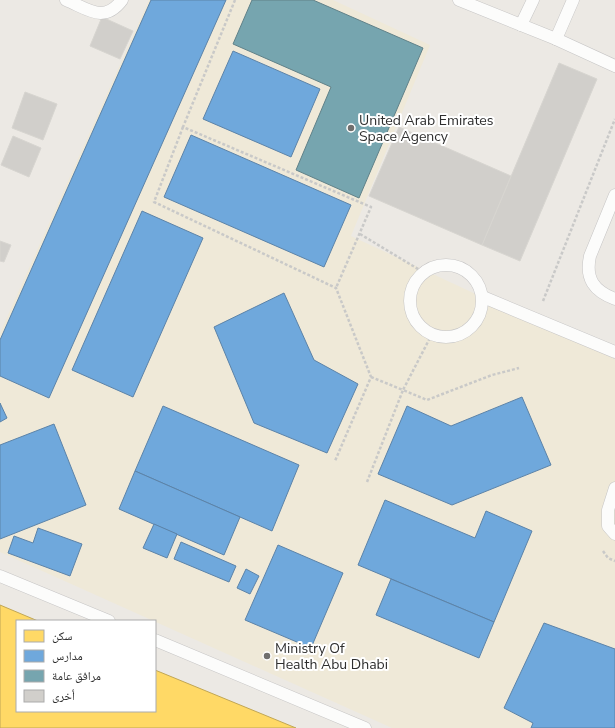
<svg xmlns="http://www.w3.org/2000/svg" width="615" height="728" viewBox="0 0 615 728" font-family="'Nunito Sans','Noto Naskh Arabic',sans-serif">
<rect width="100%" height="100%" fill="#ece9e4"/>
<!-- education -->
<polygon fill="#efe9d8" points="149,0 333,0 430,45 351,236 615,359 615,728 392,728 0,552 0,333"/>
<!-- homes -->
<polygon fill="#ffd966" stroke="#c0a655" points="0,605 38,621 17,621 17,711 155,711 155,670 296,728 0,728"/>
<!-- schools -->
<g fill="#6fa8dc" stroke="#5c83a8">
<polygon points="151,0 226,0 49,398 0,376 0,340"/>
<polygon points="233,51 320,89 291,157 203,119"/>
<polygon points="191,135 351,205 324,267 164,197"/>
<polygon points="142,211 203,238 133,397 72,370"/>
<polygon points="284,293 314,360 358,384 327,453 254,423 214,327"/>
<polygon points="522,397 551,465 452,505 378,474 407,406 451,426"/>
<polygon points="0,403 7,418 0,422"/>
<polygon points="163,406 299,465 272,531 135,471"/>
<polygon points="54,424 86,505 0,539 0,445"/>
<polygon points="135,471 240,517 224,555 119,509"/>
<polygon points="385,500 475,538 486,511 532,531 494,622 358,565"/>
<polygon points="154,524 177,534 167,558 143,548"/>
<polygon points="38,528 82,544 70,576 8,553 14,536 33,543"/>
<polygon points="181,542 236,566 229,582 174,559"/>
<polygon points="278,545 343,573 311,648 245,620"/>
<polygon points="246,569 259,576 250,594 237,588"/>
<polygon points="391,579 494,622 479,658 376,615"/>
<polygon points="544,623 615,649 615,728 531,728 533,723 504,708"/>
</g>
<!-- public -->
<polygon fill="#76a5af" stroke="#608188" points="252,0 313,0 423,48 359,198 296,170 331,87 233,44"/>
<!-- building -->
<g fill="#d1cfcb" stroke="#d7d5d0">
<polygon points="102,17 133,31 120,59 90,46"/>
<polygon points="559,63 597,79 520,261 482,245"/>
<polygon points="25,92 57,104 43,140 12,128"/>
<polygon points="399,127 511,176 482,245 369,196"/>
<polygon points="13,136 41,148 29,177 1,165"/>
<polygon points="0,241 11,245 4,262 0,261"/>
</g>
<g fill="none" stroke-linecap="round" stroke-linejoin="round">
<!-- service casing -->
<g stroke="#c6c5c5" stroke-width="13">
<g id="service">
<path d="M66 0C88 9 104 24 122 0"/>
<polyline points="459,0 556,39 615,66"/>
<polyline points="521,25 533,0"/>
<polyline points="556,39 573,0"/>
<path d="M615 195 590 256C585 279 594 291 615 299"/>
<circle cx="446" cy="301" r="36"/>
<polyline points="483,297 615,352"/>
<polyline points="615,488 608,510 608,526 615,534"/>
<polyline points="0,576 109,621"/>
<polyline points="155,640 365,728"/>
</g>
</g>
<!-- path -->
<g stroke="#c9c9c8" stroke-width="2.5" stroke-dasharray="3 2" stroke-linecap="butt">
<polyline points="235,0 183,127 371,207 336,288"/>
<polyline points="183,127 154,202 336,288 371,377 335,461"/>
<polyline points="360,234 423,272"/>
<polyline points="543,301 615,119"/>
<polyline points="371,377 403,390 432,334"/>
<polyline points="367,482 403,390 427,400 492,375 519,368"/>
<polyline points="603,551 608,558 615,561"/>
</g>
<!-- service -->
<use href="#service" stroke="#fcfcfb" stroke-width="12"/>
</g>
<!-- markers -->
<g fill="#706f6e" stroke="#fff" stroke-width="1.5">
<circle cx="351" cy="128" r="4"/>
<circle cx="267" cy="656" r="4"/>
</g>
<g text-anchor="middle" stroke-width="4" stroke-linejoin="round" paint-order="stroke">
<!-- poi labels -->
<g font-size="14" fill="#2e2e2e" stroke="#fff" text-anchor="start">
<text x="359" y="125">United Arab Emirates<tspan x="359" dy="16">Space Agency</tspan></text>
<text x="275" y="653">Ministry Of<tspan x="275" dy="16">Health Abu Dhabi</tspan></text>
</g>
</g>
<!-- legend -->
<rect x="16" y="620" width="140" height="92" fill="#ffffff" stroke="#ababab"/>
<rect x="24" y="630" width="20" height="12" fill="#ffd966" stroke="#ababab"/>
<text x="52" y="640" font-size="12" fill="#2e2e2e">سكن</text>
<rect x="24" y="650" width="20" height="12" fill="#6fa8dc" stroke="#ababab"/>
<text x="52" y="660" font-size="12" fill="#2e2e2e">مدارس</text>
<rect x="24" y="670" width="20" height="12" fill="#76a5af" stroke="#ababab"/>
<text x="52" y="680" font-size="12" fill="#2e2e2e">مرافق عامة</text>
<rect x="24" y="690" width="20" height="12" fill="#d1cfcb" stroke="#ababab"/>
<text x="52" y="700" font-size="12" fill="#2e2e2e">أخرى</text>
</svg>
